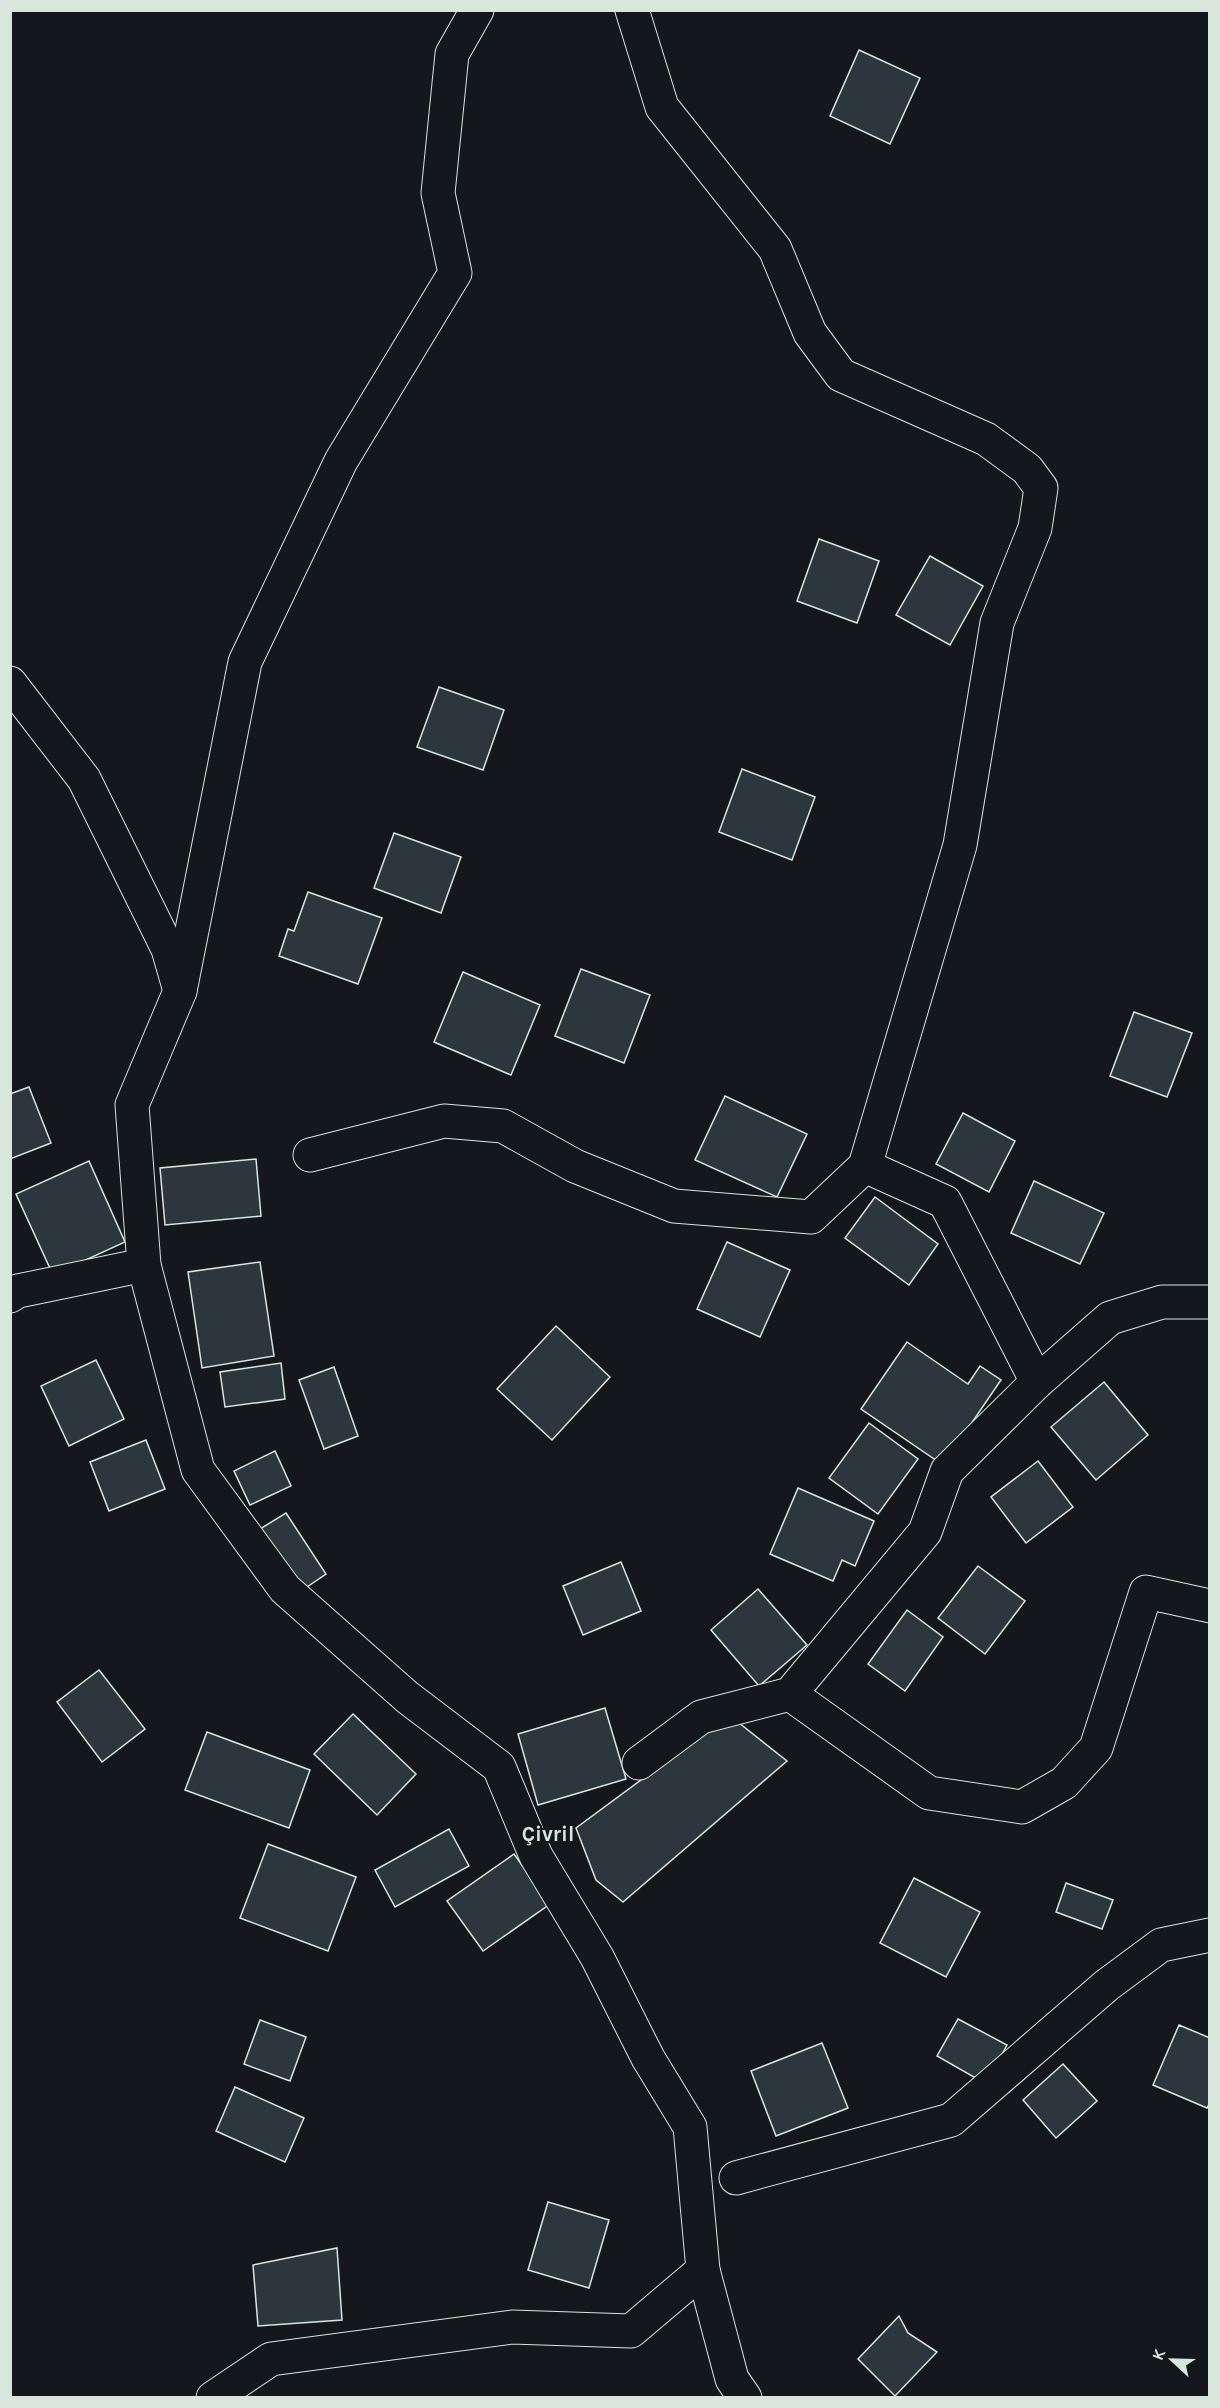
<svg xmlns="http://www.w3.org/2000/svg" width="1220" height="2408" viewBox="0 0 1220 2408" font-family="Karla,sans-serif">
<rect width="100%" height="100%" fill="#14181c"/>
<!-- building -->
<g fill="#2c363c" stroke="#d8e6dc" stroke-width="1.5">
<polygon points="859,50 920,78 890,144 830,116"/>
<polygon points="819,539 879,561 857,623 797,601"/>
<polygon points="930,556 983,586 950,645 896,615"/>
<polygon points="439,687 504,710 483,770 417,747"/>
<polygon points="742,769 815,797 792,860 719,832"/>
<polygon points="394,833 461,857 441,913 374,888"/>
<polygon points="308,892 382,918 358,984 279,956 288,929 294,931"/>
<polygon points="581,969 650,995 624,1063 555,1036"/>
<polygon points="463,972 540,1005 511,1075 434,1042"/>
<polygon points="1134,1012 1192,1033 1167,1097 1110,1076"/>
<polygon points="29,1087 51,1143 10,1159 10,1094"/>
<polygon points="725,1096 807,1134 777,1197 695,1160"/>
<polygon points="963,1113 1015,1141 989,1192 936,1164"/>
<polygon points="256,1159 261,1216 165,1225 160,1168"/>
<polygon points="89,1161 125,1242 53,1275 16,1194"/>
<polygon points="1034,1181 1104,1213 1080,1264 1011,1233"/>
<polygon points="875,1197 938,1244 909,1285 845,1238"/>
<polygon points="727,1242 790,1270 760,1337 697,1309"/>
<polygon points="260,1262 274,1356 202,1368 188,1272"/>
<polygon points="556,1326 610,1377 552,1440 497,1389"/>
<polygon points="907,1342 968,1384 980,1366 1001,1380 943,1465 861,1409"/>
<polygon points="96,1360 124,1419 69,1446 41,1386"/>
<polygon points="281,1363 285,1399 225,1407 220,1372"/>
<polygon points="334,1367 358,1436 324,1449 299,1380"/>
<polygon points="1104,1382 1148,1435 1096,1480 1051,1427"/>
<polygon points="869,1423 918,1459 878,1514 829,1478"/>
<polygon points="146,1440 165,1489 109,1511 90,1462"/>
<polygon points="275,1451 291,1486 250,1505 234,1471"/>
<polygon points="1038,1461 1073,1507 1026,1543 991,1497"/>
<polygon points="798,1488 874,1521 855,1566 842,1560 833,1581 770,1554"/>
<polygon points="286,1513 326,1574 301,1591 260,1529"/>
<polygon points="621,1562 641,1611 583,1635 563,1586"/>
<polygon points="978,1566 1025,1601 985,1654 938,1618"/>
<polygon points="758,1589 807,1645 759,1686 711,1630"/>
<polygon points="907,1610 943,1637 905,1691 868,1664"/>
<polygon points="99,1670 145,1729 102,1762 57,1702"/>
<polygon points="605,1708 626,1779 538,1805 518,1734"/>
<polygon points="353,1714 416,1774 377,1815 314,1754"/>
<polygon points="729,1715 787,1761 623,1902 596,1880 576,1828"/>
<polygon points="207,1732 310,1770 289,1828 185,1790"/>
<polygon points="449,1829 469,1866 395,1907 375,1870"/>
<polygon points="268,1844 356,1877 328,1951 240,1918"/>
<polygon points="514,1854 550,1904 483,1951 447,1901"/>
<polygon points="914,1878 980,1912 946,1977 880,1943"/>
<polygon points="1066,1883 1113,1900 1102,1929 1056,1912"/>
<polygon points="958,2019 1007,2045 986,2084 937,2056"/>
<polygon points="260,2020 306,2037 290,2081 244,2064"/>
<polygon points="1179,2025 1210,2038 1210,2103 1207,2108 1153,2085"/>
<polygon points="822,2043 848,2108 776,2136 751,2071"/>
<polygon points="1063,2064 1097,2101 1056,2138 1023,2100"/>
<polygon points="235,2087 304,2118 285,2162 216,2131"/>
<polygon points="548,2202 609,2220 589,2288 528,2270"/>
<polygon points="337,2248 342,2320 258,2326 253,2265"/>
<polygon points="899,2316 908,2333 937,2352 895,2396 858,2359"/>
</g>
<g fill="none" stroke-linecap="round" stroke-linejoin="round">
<!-- minor casing -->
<g stroke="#d8e6dc" stroke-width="35">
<g id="minor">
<polyline points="180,991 245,662 341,461 455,273 438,193 452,54 477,10"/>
<polyline points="310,1155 444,1121 503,1126 575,1166 674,1206 811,1217 865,1166 960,845 997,623 1035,528 1041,488 1027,469 986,439 841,375 810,333 775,249 662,107 632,10"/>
<polyline points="865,1166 945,1202 1037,1382"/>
<polyline points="10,1296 18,1291 144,1265"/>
<polyline points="790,1694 929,1793 1022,1807 1064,1783 1096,1748 1146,1592 1210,1606"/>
<polyline points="639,1763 701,1717 790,1694 925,1532 947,1471 1037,1382 1110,1318 1162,1302 1210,1302"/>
<polyline points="736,2178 951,2120 1107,1985 1161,1945 1210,1935"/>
</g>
</g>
<!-- tertiary casing -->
<g stroke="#d8e6dc" stroke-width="35">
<g id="tertiary">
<polyline points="10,683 84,779 168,949 180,991 132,1105 144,1265 198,1470 285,1589 407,1697 499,1767 536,1856 597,1957 648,2058 690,2127 703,2270 732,2379 745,2398"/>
<polyline points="213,2398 271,2359 512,2327 631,2331 703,2270"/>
</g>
</g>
<!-- minor -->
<use href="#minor" stroke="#14181c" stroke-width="33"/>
<!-- tertiary -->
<use href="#tertiary" stroke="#14181c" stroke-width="33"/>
</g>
<g text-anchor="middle" stroke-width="4.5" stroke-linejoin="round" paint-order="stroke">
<!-- quarter labels -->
<g font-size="21" font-weight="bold" fill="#d8e6dc" stroke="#14181c">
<text x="548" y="1841">Çivril</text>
</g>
</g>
<!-- border -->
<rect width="1220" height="2408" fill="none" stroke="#d8e6dc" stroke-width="24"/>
<!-- north arrow -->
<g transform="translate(1172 2360) rotate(292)" stroke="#14181c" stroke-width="4.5" paint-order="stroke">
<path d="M0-4.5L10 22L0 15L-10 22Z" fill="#d8e6dc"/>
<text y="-9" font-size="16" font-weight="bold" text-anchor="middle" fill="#d8e6dc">K</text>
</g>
</svg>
